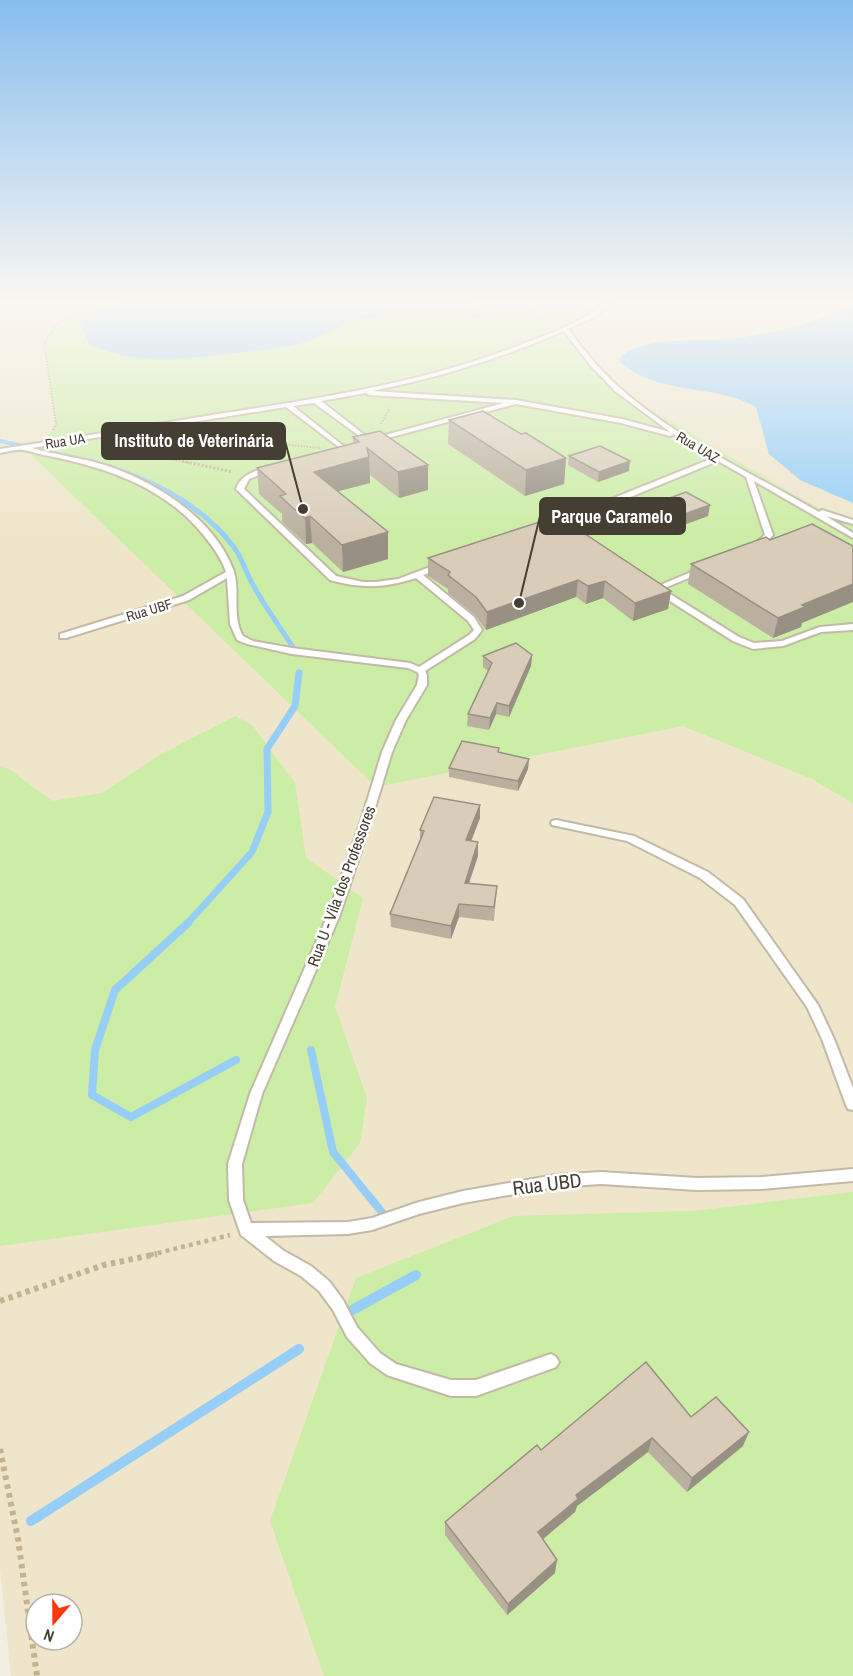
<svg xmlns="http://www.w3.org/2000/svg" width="853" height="1676" viewBox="0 0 853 1676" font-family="'Archivo Narrow',sans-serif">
<rect width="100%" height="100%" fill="#f3eee2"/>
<!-- education -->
<path fill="#eee5ca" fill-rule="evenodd" d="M0 303H853V1676H11L0 1569ZM36 1604H72V1640H36Z"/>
<!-- green -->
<g fill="#cbeda5">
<polygon points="90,303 609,303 565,329 633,399 805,501 853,523 853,803 812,779 683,726 376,787 24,448 138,428 43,441 52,431 56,424 44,343 48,333"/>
<polygon points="235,716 252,725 295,783 306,858 363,898 335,1007 367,1098 360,1143 313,1203 0,1246 0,766 9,769 52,801 102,793 156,757"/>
<polygon points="853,1192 853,1676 324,1676 270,1521 356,1278 514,1216 694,1211"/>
</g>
<!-- water -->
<g fill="#96cef8">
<path d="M117 303H475L484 315 477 317C440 315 400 312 364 319 344 323 328 334 309 341 285 349 261 350 237 353 189 358 134 366 89 344L80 322 82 318Z"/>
<path d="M851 303H853V503L800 480 769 454 756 407C713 383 659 396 620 362L621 356C650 336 690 342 724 339 755 337 827 323 851 303Z"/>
</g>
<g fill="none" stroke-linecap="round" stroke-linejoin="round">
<!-- stream-far4 -->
<g stroke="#96cef8" stroke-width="4">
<polyline points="0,441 23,446"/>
<polyline points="60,454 95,463"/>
</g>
<!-- stream-far3 -->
<path stroke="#96cef8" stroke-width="5" d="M90 461C144 477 198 500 233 546 242 557 245 571 252 583 264 606 280 627 294 649"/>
<!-- stream-far2 -->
<polyline stroke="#96cef8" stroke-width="7" points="186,925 252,852 268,812 267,749 295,706 299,673"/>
<!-- stream-far1 -->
<g stroke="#96cef8" stroke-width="8">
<polyline points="188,923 115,990 95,1050 92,1095 131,1117 236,1060"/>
<polyline points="311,1050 333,1152 385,1216"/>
</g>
<!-- stream -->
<g stroke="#96cef8" stroke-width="10">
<polyline points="345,1314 416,1275"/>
<polyline points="31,1521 299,1349"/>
</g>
<!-- service casing -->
<g stroke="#c2b9a7" stroke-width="4">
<g id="service">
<path d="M605 303H611L596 316 568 329C584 350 600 371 620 388 678 440 752 473 819 512L822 510 853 520V524L826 516 853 533V538L754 481 773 535 759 549H753V545L765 535 746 477 718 461 555 528H549V524L713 458 673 434 670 436 621 423 516 404 376 441 373 439 374 438 504 403 369 395 366 393 321 401 371 440 372 441 369 443 314 403 293 406 346 448V450L344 451 286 407 32 448C57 455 83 458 108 466 157 483 213 518 233 569 241 590 231 616 243 636L253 641 292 648 410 663 419 667 469 635 474 630 468 621 416 578C384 588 363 589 330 580L236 489C241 474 255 471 269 467L271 468V470L249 479 244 489 336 576 363 582H376L398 579 438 564H444V568L423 575 474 617 482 630 475 639 425 671 427 675V685L406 720 392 752 371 821 339 917 262 1094 242 1164 243 1200 251 1223 348 1222 372 1218 419 1202 463 1191 555 1175 601 1172 697 1178 761 1177 853 1169V1181L761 1189 697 1190 601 1184 555 1187 463 1203 419 1214 372 1230 348 1234 265 1236 284 1251 311 1266 329 1281 343 1300 357 1327 380 1353 396 1364 451 1380H476L551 1354 556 1357 559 1362 556 1367 476 1396H451L387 1375 370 1363 347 1337 333 1310 319 1291 301 1276 274 1261 241 1235 229 1200 228 1164 250 1094 327 917 361 821 382 752 396 720 417 685 419 675 417 672 408 668 292 654 247 644 237 640 230 624 227 578 189 600 66 638H60V634L183 596 226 572C222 559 213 547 205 537 167 488 108 468 49 456 41 455 31 451 23 450 16 449 7 452 0 453V449C75 438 150 425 224 413 324 398 425 382 520 345 549 334 581 323 605 303ZM564 331 591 366 615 391 670 432 622 419 516 400 372 391C438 378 502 358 564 331Z"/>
<polygon points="703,567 706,567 706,571 662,589 739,637 754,643 782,641 820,627 853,624 853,630 821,632 783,646 753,649 733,641 651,589"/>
<polygon points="556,820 634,836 708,872 743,899 818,1005 834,1039 853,1088 853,1110 848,1109 846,1105 822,1039 807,1007 735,905 700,878 627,841 552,825 551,823 552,821"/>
</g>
</g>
<!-- path-far3 -->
<g stroke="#c3b393" stroke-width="2" stroke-dasharray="1.5 1.5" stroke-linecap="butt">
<polyline points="522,303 546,322"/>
<polyline points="381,424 390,408"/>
<polyline points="53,430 56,424 44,343 56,325 89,303"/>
<polyline points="169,440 242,440 320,448"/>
<polyline points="111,448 190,463"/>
</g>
<!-- path-far2 -->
<polyline stroke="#c3b393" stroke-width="3" stroke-dasharray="2 2" stroke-linecap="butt" points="182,461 233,472"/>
<!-- path-far1 -->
<polyline stroke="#c3b393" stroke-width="4.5" stroke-dasharray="4 4" stroke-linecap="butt" points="150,1255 230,1235"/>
<!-- path -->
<g stroke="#c3b393" stroke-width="6" stroke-dasharray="4.5 4.5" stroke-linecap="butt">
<polyline points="0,1301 104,1265 157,1254"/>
<polyline points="0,1449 18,1539 37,1676"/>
</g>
<!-- service -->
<use href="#service" fill="#fff" fill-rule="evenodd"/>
</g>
<!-- wall -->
<g fill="#bbb09f">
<polygon points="449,420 521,434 566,458 564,484 525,496 448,444"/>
<polygon points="353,437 428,465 428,490 399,498 370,475 370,483 338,491 388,559 343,572 312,543 306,544 282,522 282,514 259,494 257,468 353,444"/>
<polygon points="569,456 629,471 598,482 568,465"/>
<polygon points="656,503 708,516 678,527 654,513"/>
<polygon points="558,516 671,591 668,609 633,621 603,598 586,604 576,597 486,630 475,615 448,593 448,589 428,576 428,558"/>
<polygon points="691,564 802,623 801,627 773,638 688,584"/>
<polygon points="532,655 531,666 509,717 496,714 489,730 467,726 468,714 488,671 483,667 483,656"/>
<polygon points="499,748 499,753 529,759 528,769 518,791 449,777 449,768"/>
<polygon points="480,818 471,841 478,842 478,856 469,884 497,886 494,921 459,917 451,939 391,927 390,914 420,840 420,830"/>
<polygon points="691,1417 743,1446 687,1492 648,1452 577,1506 575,1512 543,1539 555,1573 507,1615 445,1535 445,1522 541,1450"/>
</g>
<!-- shaded-wall -->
<g fill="#989082">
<polygon points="369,457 370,483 316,497 314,472"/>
<polygon points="566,458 564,484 525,496 526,470"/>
<polygon points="630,461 629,471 598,482 599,472"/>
<polygon points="428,465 428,490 399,498 398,472"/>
<polygon points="710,505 708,516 678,527 679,516"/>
<polygon points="310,516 312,543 306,544 305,518"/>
<polygon points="388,532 388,559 343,572 342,545"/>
<polygon points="578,580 576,597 486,630 487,612"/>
<polygon points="605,581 603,598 586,604 588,586"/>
<polygon points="853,584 853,602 802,623 801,627 773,638 778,618 802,605"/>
<polygon points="671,591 668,609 633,621 635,603"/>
<polygon points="532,655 531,666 509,717 509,706"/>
<polygon points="497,703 496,714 489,730 490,718"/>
<polygon points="529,759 528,769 518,791 518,781"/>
<polygon points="480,805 480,818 466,854 466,840"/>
<polygon points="478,842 478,856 464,897 465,883"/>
<polygon points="459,904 459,917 451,939 451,926"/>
<polygon points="749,1432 743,1446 687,1492 692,1478"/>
<polygon points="652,1438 648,1452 577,1506 575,1512 536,1545 538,1532 576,1495"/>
<polygon points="557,1560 555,1573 507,1615 508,1604"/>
</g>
<!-- building -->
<g fill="#d9cdb9" stroke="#989082" stroke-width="1.5">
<polygon points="483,411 521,434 526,433 566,458 526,470 449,420"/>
<polygon points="380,431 428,465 398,472 367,448 369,457 314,472 388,532 342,545 310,516 305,518 294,509 280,496 286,494 257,468 359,442 353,437"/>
<polygon points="600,446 630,461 599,472 569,456"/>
<polygon points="686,492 710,505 679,516 656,503"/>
<polygon points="558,516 671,591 635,603 605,581 588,586 578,580 487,612 476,597 448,575 450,572 428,558"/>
<polygon points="812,524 853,546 853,584 802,605 805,607 778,618 691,564 766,537 770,540"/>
<polygon points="516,643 532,655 509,706 497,703 490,718 468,714 492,663 483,656"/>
<polygon points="462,741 499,748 498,752 529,759 518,781 449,768"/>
<polygon points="434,797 480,805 466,840 478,842 465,883 497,886 494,907 459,904 451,926 390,914 424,831 420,830"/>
<polygon points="646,1362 691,1417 716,1397 749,1432 692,1478 652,1438 576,1495 578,1499 538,1532 557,1560 508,1604 445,1522 537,1445 541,1450"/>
</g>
<!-- sky -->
<linearGradient id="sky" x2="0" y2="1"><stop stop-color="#87beee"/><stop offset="0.56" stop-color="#faf7f2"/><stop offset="1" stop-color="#faf7f2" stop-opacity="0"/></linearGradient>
<rect width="853" height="538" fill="url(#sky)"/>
<g text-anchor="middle" stroke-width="5" stroke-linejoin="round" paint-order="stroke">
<!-- far-street labels -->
<g font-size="14" fill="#453e32" stroke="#fff">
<text transform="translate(65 441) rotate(-9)" y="5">Rua UA</text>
<text transform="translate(698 447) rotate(31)" y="5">Rua UAZ</text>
<text transform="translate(149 610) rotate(-17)" y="5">Rua UBF</text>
</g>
<!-- street labels -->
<g font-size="16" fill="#453e32" stroke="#fff">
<text transform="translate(341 886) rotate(-70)" y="6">Rua U - Vila dos Professores</text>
</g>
<!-- near-street labels -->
<g font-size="20" fill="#453e32" stroke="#fff">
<text transform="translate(547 1184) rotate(-7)" y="7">Rua UBD</text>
</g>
</g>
<!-- callouts -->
<path fill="none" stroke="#453e32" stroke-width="2" d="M303 509L285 441M519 603L540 516"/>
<g fill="#453e32" stroke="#fff" stroke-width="2">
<circle cx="303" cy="509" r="6"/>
<circle cx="519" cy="603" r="6"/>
</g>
<g fill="#453e32" stroke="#453e32" stroke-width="2">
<rect x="102" y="423" width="183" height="36" rx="6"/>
<rect x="540" y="498" width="145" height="36" rx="6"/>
</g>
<g font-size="18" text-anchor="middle" font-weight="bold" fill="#fff">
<text x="194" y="447">Instituto de Veterinária</text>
<text x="612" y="523">Parque Caramelo</text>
</g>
<!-- north arrow -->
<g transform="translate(54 1622) rotate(200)"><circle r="28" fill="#ffffff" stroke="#b5b2ad" stroke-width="1.5"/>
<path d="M0-4.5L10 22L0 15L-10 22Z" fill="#ff370d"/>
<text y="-9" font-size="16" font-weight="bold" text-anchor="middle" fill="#453e32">N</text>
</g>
</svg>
